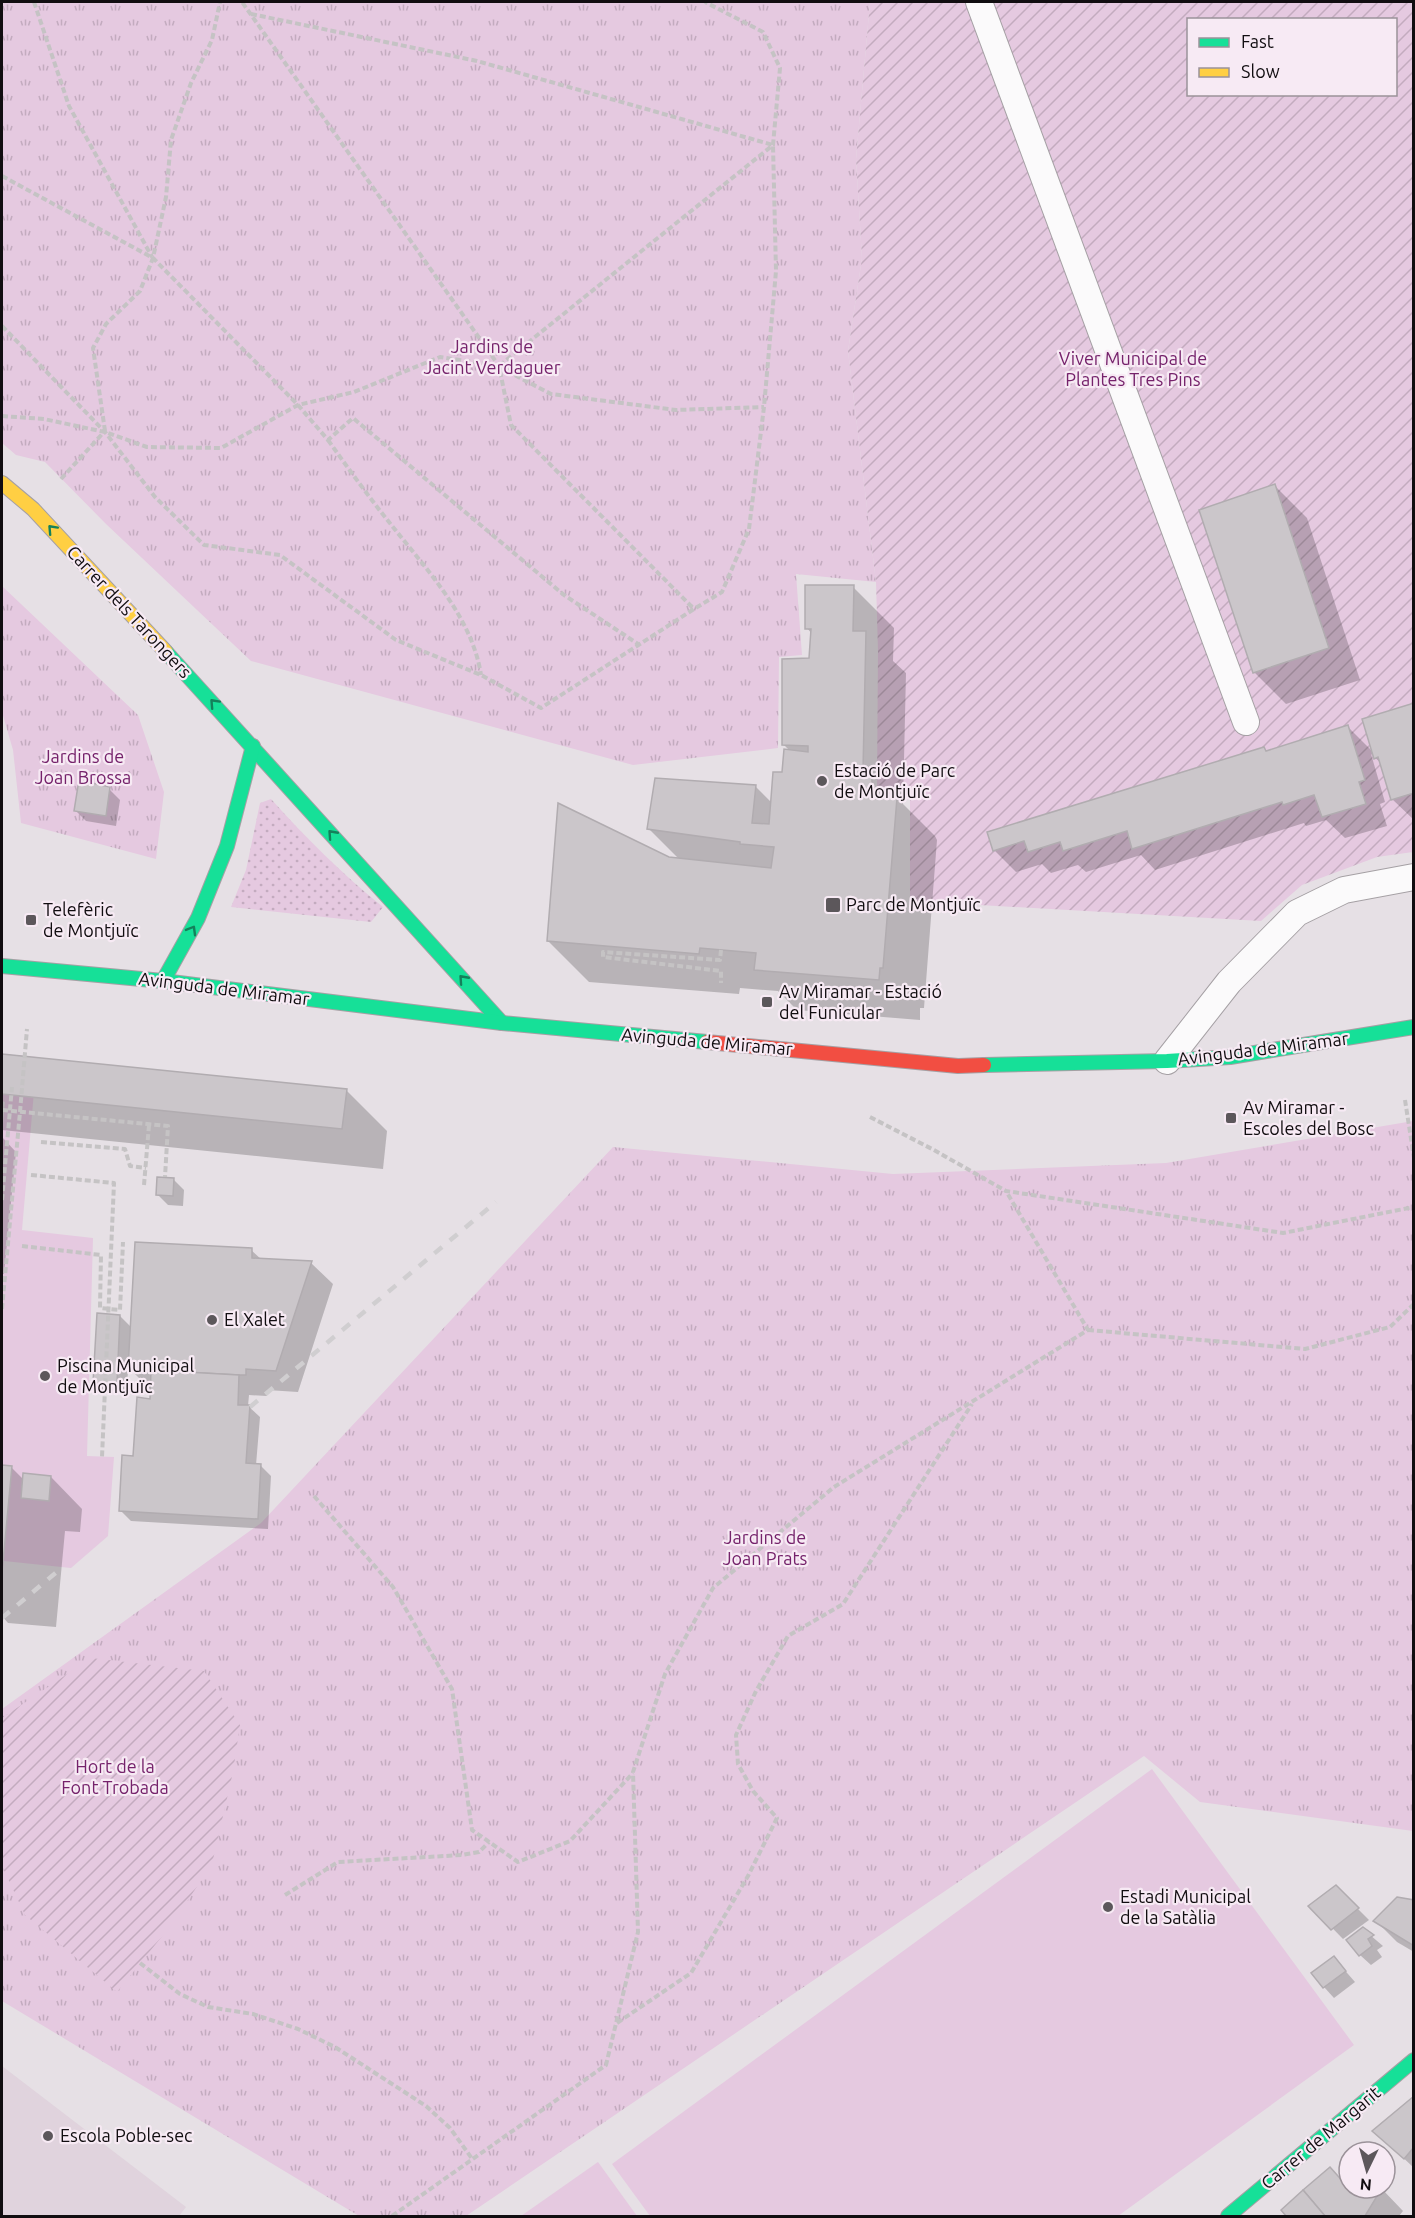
<svg xmlns="http://www.w3.org/2000/svg" width="1415" height="2218" viewBox="0 0 1415 2218" font-family="Ubuntu,sans-serif">
<defs>
<pattern id="grass-dots" width="8" height="8" patternUnits="userSpaceOnUse" patternTransform="scale(1.5)"><rect width="8" height="8" fill="#e5c9e0"/><path d="M2 2h.1M6 6h.1" fill="none" stroke="#c3abbf" stroke-width="1.8" stroke-linecap="round"/></pattern>
<pattern id="park-tufts" width="24" height="20" patternUnits="userSpaceOnUse" patternTransform="scale(1.5)"><rect width="24" height="20" fill="#e5c9e0"/><path d="M3 7l-1-3M5 7V3M7 7l1-3M15 17l-1-3M17 17v-4M19 17l1-3" fill="none" stroke="#c3abbf"/></pattern>
<pattern id="garden-furrows" width="10" height="10" patternUnits="userSpaceOnUse" patternTransform="scale(1.5)"><rect width="10" height="10" fill="#e5c9e0"/><path d="M-1 1l2-2M0 10L10 0M9 11l2-2" fill="none" stroke="#c3abbf"/></pattern>
</defs>
<rect width="100%" height="100%" fill="#e6e0e5"/>
<!-- built -->
<polygon fill="#e0d3dd" points="2,2066 186,2207 179,2216 2,2216"/>
<!-- grass -->
<path fill="url(#grass-dots)" d="M271 799C306 838 342 874 383 907L371 922 231 907 246 870 260 803Z"/>
<!-- park -->
<g fill="url(#park-tufts)">
<polygon points="2,2 870,2 856,159 862,258 848,351 876,582 796,574 802,655 779,657 778,748 633,765 251,661 106,524 45,462 16,455 2,443"/>
<polygon points="2,586 138,715 164,792 156,859 21,823 13,750 2,712"/>
<polygon points="1413,1121 1413,1831 1200,1802 1144,1756 466,2216 359,2216 2,2001 2,1709 261,1523 613,1147 893,1174 1166,1163"/>
</g>
<!-- garden -->
<g fill="url(#garden-furrows)" fill-rule="evenodd">
<path d="M870 2H1413V852L1377 857 1302 885 1261 921 910 901V793L877 786 878 651 876 582 848 351 862 258 856 159ZM1188 20H1396V94H1188Z"/>
<polygon points="91,1658 204,1671 240,1725 233,1772 212,1864 172,1924 117,1992 25,1915 2,1866 2,1718"/>
</g>
<!-- pitch -->
<g fill="#e5c9e0">
<polygon points="2,1054 37,1057 22,1230 93,1238 87,1456 114,1457 108,1536 71,1568 4,1561 2,1573 2,1134 5,1102 2,1101"/>
<polygon points="1152,1769 1354,2045 1118,2216 650,2216 612,2164"/>
<polygon points="598,2162 637,2216 521,2216"/>
</g>
<!-- shadow -->
<g fill="#0003">
<polygon points="1275,486 1307,518 1360,680 1286,704 1254,672"/>
<polygon points="853,587 894,628 893,661 906,673 903,804 935,836 937,840 924,1008 920,1008 920,1020 797,1010 778,991 740,988 739,994 589,982 548,941 668,859 680,860 649,829 756,787 772,803 791,752 783,744 811,660 812,634 807,628"/>
<polygon points="1414,704 1414,820 1392,799 1382,764 1371,754 1385,802 1380,804 1387,826 1345,838 1326,820 1306,826 1304,823 1155,870 1141,855 1086,872 1078,865 1051,873 1042,864 1016,872 994,850 1264,748 1267,752 1348,727 1374,753"/>
<polygon points="109,789 120,800 116,826 86,821 76,811"/>
<polygon points="2,1055 346,1090 387,1131 383,1169 2,1130"/>
<polygon points="2,1137 16,1152 4,1274 2,1273"/>
<polygon points="174,1180 184,1190 183,1206 168,1205 157,1194"/>
<polygon points="251,1250 262,1260 311,1263 333,1284 298,1392 267,1390 267,1396 249,1395 248,1406 260,1417 256,1465 261,1466 271,1476 268,1529 131,1521 120,1510 152,1400 152,1391 128,1367 127,1394 105,1393 95,1383 120,1316 132,1328"/>
<polygon points="2,1466 11,1467 24,1480 51,1477 82,1509 80,1532 65,1531 56,1627 8,1623 2,1616"/>
<polygon points="1336,1887 1369,1920 1343,1939 1311,1906"/>
<polygon points="1414,1902 1414,1952 1397,1942 1376,1921"/>
<polygon points="1363,1929 1383,1946 1377,1950 1382,1957 1371,1965 1360,1955"/>
<polygon points="1334,1958 1355,1982 1334,1998 1324,1987"/>
<polygon points="1414,2098 1414,2168 1375,2131"/>
<polygon points="1330,2170 1354,2194 1361,2188 1381,2188 1403,2211 1399,2216 1288,2216 1283,2210"/>
</g>
<!-- building -->
<g fill="#cbc6ca" stroke="#b1acb0" stroke-width="1.5">
<polygon points="1275,484 1329,648 1253,673 1199,510"/>
<polygon points="805,585 854,585 853,631 866,631 863,770 872,771 872,791 895,794 895,798 897,798 883,968 880,968 879,980 754,970 756,953 700,948 699,954 547,941 558,803 669,857 771,868 774,847 740,844 740,842 647,829 655,778 756,785 752,823 769,824 773,772 782,772 784,749 808,752 808,746 782,745 782,659 809,658 811,629 805,629"/>
<polygon points="1414,703 1414,793 1391,800 1378,757 1374,759 1362,719"/>
<polygon points="1348,725 1365,780 1359,782 1366,804 1322,817 1314,795 1283,805 1282,802 1132,849 1127,831 1063,851 1060,842 1028,852 1024,841 993,851 987,832 1264,747 1266,751"/>
<polygon points="79,780 110,787 106,816 74,811"/>
<polygon points="2,1054 347,1089 342,1129 2,1094"/>
<polygon points="157,1177 174,1178 173,1196 156,1195"/>
<polygon points="135,1242 252,1248 252,1258 312,1261 276,1371 246,1369 246,1375 239,1375 128,1369"/>
<polygon points="97,1313 120,1315 117,1384 93,1383"/>
<polygon points="151,1370 239,1375 238,1405 250,1405 246,1463 261,1464 258,1519 119,1511 122,1455 133,1456 137,1397 150,1399"/>
<polygon points="2,1465 12,1466 2,1573"/>
<polygon points="23,1473 51,1476 49,1501 21,1498"/>
<polygon points="1336,1885 1359,1908 1331,1930 1308,1906"/>
<polygon points="1397,1897 1414,1900 1414,1946 1373,1921"/>
<polygon points="1363,1927 1374,1935 1368,1939 1372,1946 1359,1956 1346,1940"/>
<polygon points="1334,1956 1346,1971 1323,1988 1311,1973"/>
<polygon points="1414,2096 1414,2147 1404,2159 1372,2131"/>
<polygon points="1330,2167 1353,2193 1359,2188 1382,2188 1365,2216 1325,2216 1303,2190"/>
<polygon points="1303,2190 1325,2216 1286,2216 1281,2210"/>
</g>
<g fill="none" stroke-linecap="round" stroke-linejoin="round">
<!-- lane casing -->
<g stroke="#a5a0a4" stroke-width="28">
<g id="lane">
<polyline points="979,2 1246,722"/>
<polyline points="1167,1061 1229,982 1297,913 1344,890 1414,877"/>
</g>
</g>
<!-- fast casing -->
<g stroke="#a5a0a4" stroke-width="16">
<g id="fast">
<polyline points="166,652 502,1023"/>
<polyline points="2,966 163,981 502,1023 707,1042"/>
<polyline points="163,981 198,918 227,846 253,746"/>
<polyline points="984,1065 1167,1061 1230,1057 1414,1027"/>
<polyline points="1228,2216 1414,2060"/>
</g>
</g>
<!-- slow casing -->
<g stroke="#a5a0a4" stroke-width="16">
<polyline id="slow" points="2,483 33,509 166,652"/>
</g>
<!-- jam casing -->
<g stroke="#a5a0a4" stroke-width="16">
<polyline id="jam" points="707,1042 958,1066 984,1065"/>
</g>
<!-- path -->
<g stroke="#c5c3c4" stroke-width="4" stroke-dasharray="6 3" stroke-linecap="butt">
<polyline points="34,2 69,106 152,257"/>
<polyline points="251,14 477,61 773,145 776,271 764,407 749,529 722,592 694,609"/>
<polyline points="2,176 153,258 298,405 328,440 353,418 564,595 638,644"/>
<polyline points="2,326 105,432 155,497 204,545 280,555 396,640 481,675 541,708 694,609 511,425 499,366 242,2"/>
<polyline points="499,367 551,394 676,410 764,407"/>
<polyline points="2,416 44,419 105,432 147,447 221,448 298,405 354,392 440,357 499,366 773,145 780,68 763,32 705,2"/>
<polyline points="105,431 93,348 106,324 140,291 153,258 166,197 171,140 191,83 212,40 220,2"/>
<path d="M328 440C348 468 368 496 389 522 425 568 472 616 481 675"/>
<polyline points="61,479 104,432"/>
<polyline points="721,950 720,960 603,952 603,957 721,971 721,983"/>
<polyline points="1405,1100 1414,1158"/>
<polyline points="2,1110 168,1126 165,1177"/>
<polyline points="20,1112 27,1029"/>
<polyline points="870,1117 934,1150 1006,1191 1283,1233 1414,1207"/>
<polyline points="41,1142 125,1149 130,1166 146,1168"/>
<polyline points="31,1175 114,1183 102,1457"/>
<polyline points="144,1185 149,1125"/>
<polyline points="2,1200 12,1087"/>
<polyline points="22,1246 101,1255 100,1308 120,1310 123,1242"/>
<polyline points="1088,1330 1305,1349 1390,1327 1414,1304"/>
<polyline points="314,1496 393,1587 452,1689 472,1830 518,1862 570,1841 633,1773"/>
<polyline points="285,1895 338,1862 462,1855 479,1852 489,1842"/>
<polyline points="140,1963 180,1994 208,2007 253,2014 298,2029 335,2047 426,2106 450,2128 473,2160"/>
<polyline points="617,2023 691,1973 748,1876 777,1818 753,1791 738,1764 736,1735 756,1691 788,1636 843,1604 972,1404"/>
<polyline points="392,2216 606,2065 638,1932 633,1772 665,1674 713,1588 834,1487 1088,1330 1006,1191"/>
</g>
<!-- lane -->
<use href="#lane" stroke="#fbfafb" stroke-width="26"/>
<!-- fast -->
<use href="#fast" stroke="#16e098" stroke-width="14"/>
<!-- slow -->
<use href="#slow" stroke="#ffcf43" stroke-width="14"/>
<!-- jam -->
<use href="#jam" stroke="#f24e42" stroke-width="14"/>
<!-- rail -->
<g stroke="#d0ced0" stroke-width="4.5" stroke-dasharray="10 10" stroke-linecap="butt">
<polyline points="250,1407 496,1202"/>
<polyline points="2,1618 59,1570"/>
</g>
<!-- path-bridge -->
<polyline stroke="#c5c3c4" stroke-width="4" stroke-dasharray="6 3" stroke-linecap="butt" points="2,1309 20,1112"/>
</g>
<!-- one-way arrows -->
<defs><path id="oneway-chevron" d="M-2-3.5L2.5 0L-2 3.5" fill="none" stroke-width="1.6" stroke-linecap="round" stroke-linejoin="round" transform="scale(1.5)"/></defs>
<g stroke="#14815b">
<use href="#oneway-chevron" transform="translate(52 529) rotate(-133)"/>
<use href="#oneway-chevron" transform="translate(214 703) rotate(-133)"/>
<use href="#oneway-chevron" transform="translate(332 834) rotate(-132)"/>
<use href="#oneway-chevron" transform="translate(192 930) rotate(-60)"/>
<use href="#oneway-chevron" transform="translate(463 979) rotate(-132)"/>
</g>
<!-- markers -->
<g fill="#5c575b" stroke="#f7eaf4" stroke-width="2">
<circle cx="822" cy="781" r="6"/>
<rect x="825" y="897" width="16" height="16" rx="3"/>
<rect x="25" y="914" width="12" height="12" rx="3"/>
<rect x="761" y="996" width="12" height="12" rx="3"/>
<rect x="1225" y="1112" width="12" height="12" rx="3"/>
<circle cx="212" cy="1320" r="6"/>
<circle cx="45" cy="1376" r="6"/>
<circle cx="1108" cy="1907" r="6"/>
<circle cx="48" cy="2136" r="6"/>
</g>
<g text-anchor="middle" stroke-width="4.5" stroke-linejoin="round" paint-order="stroke">
<!-- park labels -->
<g font-size="18" fill="#75226b" stroke="#f7eaf4">
<text x="492" y="353">Jardins de<tspan x="492" dy="21">Jacint Verdaguer</tspan></text>
<text x="1133" y="365">Viver Municipal de<tspan x="1133" dy="21">Plantes Tres Pins</tspan></text>
<text x="83" y="763">Jardins de<tspan x="83" dy="21">Joan Brossa</tspan></text>
<text x="765" y="1544">Jardins de<tspan x="765" dy="21">Joan Prats</tspan></text>
<text x="115" y="1773">Hort de la<tspan x="115" dy="21">Font Trobada</tspan></text>
</g>
<!-- street labels -->
<g font-size="18" fill="#110d10" stroke="#f7eaf4">
<text transform="translate(129 612) rotate(47)" y="6">Carrer dels Tarongers</text>
<text transform="translate(224 989) rotate(7)" y="6">Avinguda de Miramar</text>
<text transform="translate(707 1042) rotate(5)" y="6">Avinguda de Miramar</text>
<text transform="translate(1263 1049) rotate(-7)" y="6">Avinguda de Miramar</text>
<text transform="translate(1321 2138) rotate(-40)" y="6">Carrer de Margarit</text>
</g>
<!-- poi labels -->
<g font-size="18" fill="#110d10" stroke="#f7eaf4" text-anchor="start">
<text x="834" y="777">Estació de Parc<tspan x="834" dy="21">de Montjuïc</tspan></text>
<text x="846" y="911">Parc de Montjuïc</text>
<text x="43" y="916">Telefèric<tspan x="43" dy="21">de Montjuïc</tspan></text>
<text x="779" y="998">Av Miramar - Estació<tspan x="779" dy="21">del Funicular</tspan></text>
<text x="1243" y="1114">Av Miramar -<tspan x="1243" dy="21">Escoles del Bosc</tspan></text>
<text x="224" y="1326">El Xalet</text>
<text x="57" y="1372">Piscina Municipal<tspan x="57" dy="21">de Montjuïc</tspan></text>
<text x="1120" y="1903">Estadi Municipal<tspan x="1120" dy="21">de la Satàlia</tspan></text>
<text x="60" y="2142">Escola Poble-sec</text>
</g>
</g>
<!-- border -->
<rect width="1415" height="2218" fill="none" stroke="#110d10" stroke-width="6"/>
<!-- legend -->
<rect x="1187" y="18" width="210" height="78" fill="#f7eaf4" stroke="#9b9299" stroke-width="1.5"/>
<rect x="1199" y="38" width="30" height="9" fill="#16e098" stroke="#9b9299" stroke-width="1.5"/>
<text x="1241" y="48" font-size="18" fill="#110d10">Fast</text>
<rect x="1199" y="68" width="30" height="9" fill="#ffcf43" stroke="#9b9299" stroke-width="1.5"/>
<text x="1241" y="78" font-size="18" fill="#110d10">Slow</text>
<!-- north arrow -->
<g transform="translate(1367 2170) rotate(185)"><circle r="28" fill="#f7eaf4" stroke="#9b9299" stroke-width="1.5"/>
<path d="M0-4.5L10 22L0 15L-10 22Z" fill="#5c575b"/>
<text y="-9" font-size="16" font-weight="bold" text-anchor="middle" fill="#110d10">N</text>
</g>
</svg>
